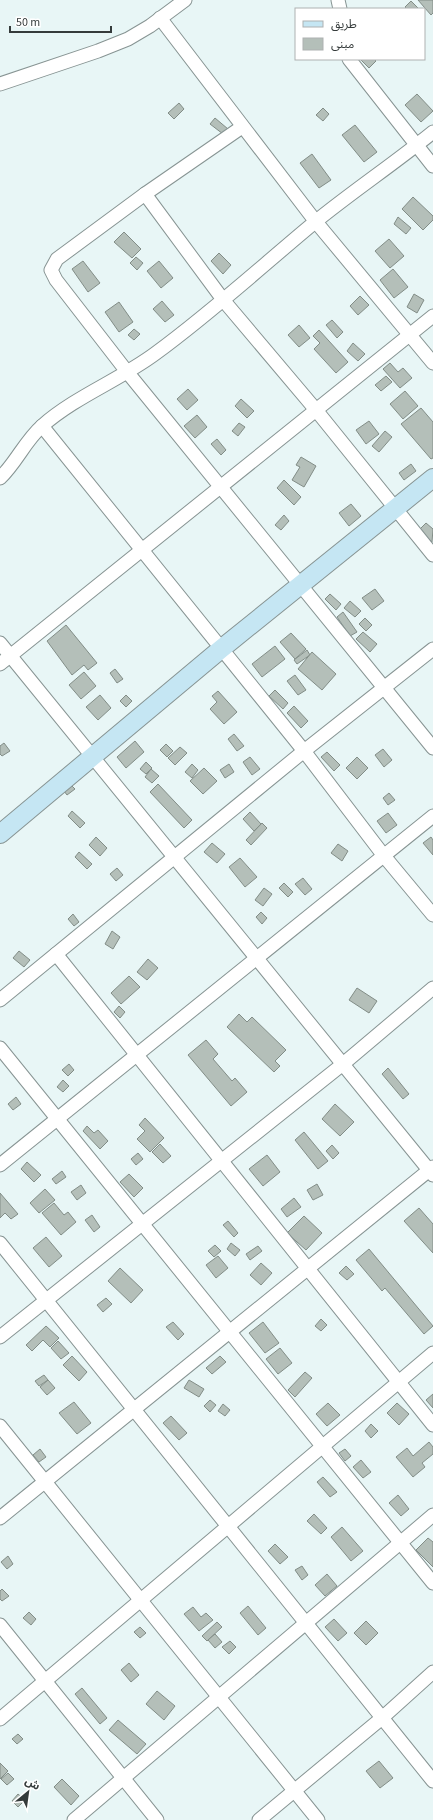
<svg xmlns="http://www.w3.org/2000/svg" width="433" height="1820" viewBox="0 0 433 1820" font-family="'Source Sans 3','Noto Sans Arabic',sans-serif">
<rect width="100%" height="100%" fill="#e8f6f6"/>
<!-- building -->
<g fill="#b4bfb9" stroke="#828d87">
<polygon points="418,0 433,0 433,13 431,15"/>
<polygon points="411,1 418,8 417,9 407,9 405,7"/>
<polygon points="360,59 374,59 376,61 369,68"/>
<polygon points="417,94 433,111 421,122 405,105"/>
<polygon points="179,103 184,109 174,119 168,113"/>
<polygon points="323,108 329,114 323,121 316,115"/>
<polygon points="215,118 228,129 223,134 210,124"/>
<polygon points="355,125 377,152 364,162 342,135"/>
<polygon points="312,154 331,180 319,188 300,163"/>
<polygon points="413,197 433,216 433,220 423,230 402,209"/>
<polygon points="398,217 411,228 406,234 394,224"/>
<polygon points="124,232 141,249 132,258 114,242"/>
<polygon points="389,239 404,256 390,268 375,251"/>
<polygon points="219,253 231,265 223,274 211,261"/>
<polygon points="136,257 143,263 137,270 130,263"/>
<polygon points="83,261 100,283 88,292 72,269"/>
<polygon points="159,261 173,278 161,288 147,271"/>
<polygon points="393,269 408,287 394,298 380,280"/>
<polygon points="414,294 424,300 417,313 407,307"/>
<polygon points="360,296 369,305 358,315 350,306"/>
<polygon points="162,301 174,315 165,322 153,309"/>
<polygon points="119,302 133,322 119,332 105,312"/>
<polygon points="332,320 343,332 337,338 326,325"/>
<polygon points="299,325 310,338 299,347 288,335"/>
<polygon points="134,329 140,334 134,340 128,335"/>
<polygon points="319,330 348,362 336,373 314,349 320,343 313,336"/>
<polygon points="353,343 365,354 358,361 347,351"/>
<polygon points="390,363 398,372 403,368 412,378 400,388 383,369"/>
<polygon points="386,376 392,382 381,391 375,385"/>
<polygon points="188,389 198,400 187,410 177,399"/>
<polygon points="405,391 418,406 403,419 390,404"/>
<polygon points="241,399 254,411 247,418 235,406"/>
<polygon points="421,408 433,422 433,458 431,459 401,424"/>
<polygon points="197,415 207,427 195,438 184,426"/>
<polygon points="369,421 379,434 366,444 356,430"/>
<polygon points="239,423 245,427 238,436 232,431"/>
<polygon points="385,431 392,437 379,452 372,446"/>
<polygon points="217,439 226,450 221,455 211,444"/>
<polygon points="301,457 316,466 304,487 292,480 300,467 296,465"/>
<polygon points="411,464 416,471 404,480 399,473"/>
<polygon points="284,480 301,497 294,505 277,488"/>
<polygon points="351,504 361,516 349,526 339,513"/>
<polygon points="284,515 289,521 281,530 275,525"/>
<polygon points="426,523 433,529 432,542 419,530"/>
<polygon points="375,589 384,601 372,610 362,598"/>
<polygon points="330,594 341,604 336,610 325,599"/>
<polygon points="350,601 361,611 355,617 344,608"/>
<polygon points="343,612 357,632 350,636 337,617"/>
<polygon points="365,618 372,625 366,631 359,624"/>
<polygon points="66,625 97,663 88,670 84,665 72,675 47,641"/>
<polygon points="363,632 377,644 370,652 356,639"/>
<polygon points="291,633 306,649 295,659 280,642"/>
<polygon points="275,646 285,659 262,677 252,664"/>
<polygon points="307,650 310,655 297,664 294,660"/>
<polygon points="312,652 336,674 322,690 298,669"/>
<polygon points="115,669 123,679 117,683 110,673"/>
<polygon points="84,672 96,686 81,699 69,685"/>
<polygon points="295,675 306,690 298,695 287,681"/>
<polygon points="275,690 288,703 283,709 269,696"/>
<polygon points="218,691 237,712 224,724 210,709 217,702 212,696"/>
<polygon points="100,695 111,708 98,720 86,707"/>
<polygon points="126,695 132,701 126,707 120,701"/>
<polygon points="294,706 308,721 301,728 287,713"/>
<polygon points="234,734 244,746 237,751 228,739"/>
<polygon points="135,741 144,752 126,768 117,757"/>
<polygon points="4,743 10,751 2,756 0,754 0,746"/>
<polygon points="166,744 173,751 167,757 160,750"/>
<polygon points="180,747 187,753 175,765 168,758"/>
<polygon points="383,749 392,760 384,767 375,755"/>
<polygon points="327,752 340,765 334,771 321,757"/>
<polygon points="250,757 260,769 252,775 243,762"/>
<polygon points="357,757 368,768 357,779 346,768"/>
<polygon points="146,762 152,768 146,774 140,769"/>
<polygon points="192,764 198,770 192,778 185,772"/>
<polygon points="229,764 234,772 225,778 220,770"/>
<polygon points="204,768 217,781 203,794 190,781"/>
<polygon points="151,769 159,776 152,783 145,777"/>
<polygon points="158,784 192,820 184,828 150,792"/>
<polygon points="71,785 75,789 67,795 64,791"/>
<polygon points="389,793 395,800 388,805 383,798"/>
<polygon points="72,811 85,823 80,828 68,816"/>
<polygon points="250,812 261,824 254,831 243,819"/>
<polygon points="388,813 397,825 386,833 377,821"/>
<polygon points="262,823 267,828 251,845 246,840"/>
<polygon points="96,837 107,848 100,856 89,845"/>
<polygon points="431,837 433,840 433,855 423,843"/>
<polygon points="212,843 225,854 217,863 204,852"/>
<polygon points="338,844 348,851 342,861 331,853"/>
<polygon points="79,852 92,864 87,869 75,857"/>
<polygon points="240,858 257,877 245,887 229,867"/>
<polygon points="117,868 123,875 116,881 110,874"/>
<polygon points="303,878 312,889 305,895 295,884"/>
<polygon points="284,883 293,892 288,897 279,888"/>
<polygon points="264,888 272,894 263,906 255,900"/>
<polygon points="261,912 267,918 262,924 256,917"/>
<polygon points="73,914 79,922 74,926 68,919"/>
<polygon points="112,931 120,937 113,949 105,944"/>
<polygon points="19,951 30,960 24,967 13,958"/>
<polygon points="148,959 158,968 147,980 137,972"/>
<polygon points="129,976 140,987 121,1004 111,993"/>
<polygon points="357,988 377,1001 369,1013 349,1000"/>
<polygon points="119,1006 125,1012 120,1018 114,1012"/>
<polygon points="239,1014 247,1022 252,1017 286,1050 275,1061 280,1066 274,1072 227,1027"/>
<polygon points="206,1040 218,1054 213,1059 232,1081 235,1078 247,1092 231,1106 188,1055"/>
<polygon points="69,1064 74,1070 68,1076 62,1070"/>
<polygon points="388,1068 409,1094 403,1099 382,1074"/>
<polygon points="63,1080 69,1086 63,1092 57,1087"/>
<polygon points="16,1097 21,1104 13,1110 8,1104"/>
<polygon points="335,1104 354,1122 340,1136 322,1119"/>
<polygon points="145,1118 164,1138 150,1152 137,1139 145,1131 139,1125"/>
<polygon points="87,1126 94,1133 98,1130 108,1141 100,1149 83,1131"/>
<polygon points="304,1132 328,1161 318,1169 295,1140"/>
<polygon points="160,1144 171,1156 163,1163 152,1152"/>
<polygon points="332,1145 339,1153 333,1159 326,1151"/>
<polygon points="138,1153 143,1159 136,1165 131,1159"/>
<polygon points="267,1155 280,1172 263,1186 249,1169"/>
<polygon points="27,1162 41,1175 34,1182 21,1169"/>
<polygon points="62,1171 66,1177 56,1184 52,1179"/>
<polygon points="129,1174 143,1188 134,1197 120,1182"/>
<polygon points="317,1184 323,1195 313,1200 307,1190"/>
<polygon points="81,1185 86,1193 77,1200 71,1192"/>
<polygon points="45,1189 55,1200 39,1213 30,1203"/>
<polygon points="0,1193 18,1214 11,1219 5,1213 0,1218"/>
<polygon points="294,1198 301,1207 287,1217 281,1209"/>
<polygon points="54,1203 64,1215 68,1212 76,1222 61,1235 42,1213"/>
<polygon points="419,1208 433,1224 433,1253 404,1221"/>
<polygon points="92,1215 100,1227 94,1232 85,1220"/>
<polygon points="304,1216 322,1233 306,1250 287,1233"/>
<polygon points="228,1221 238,1233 234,1237 223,1225"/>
<polygon points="46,1237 62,1256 49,1267 33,1248"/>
<polygon points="231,1243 240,1250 235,1256 227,1249"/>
<polygon points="215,1245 221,1251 214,1257 208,1251"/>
<polygon points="258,1246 262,1251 250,1260 246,1254"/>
<polygon points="369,1249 433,1326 424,1334 385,1288 382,1291 356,1260"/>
<polygon points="218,1256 228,1268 216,1278 206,1265"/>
<polygon points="261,1263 272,1273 261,1285 250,1275"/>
<polygon points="346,1266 354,1274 347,1280 339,1273"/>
<polygon points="120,1268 143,1290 131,1303 108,1281"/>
<polygon points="106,1298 112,1304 103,1312 97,1305"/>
<polygon points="321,1319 327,1325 321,1331 315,1326"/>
<polygon points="173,1322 184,1334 178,1340 166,1327"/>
<polygon points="263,1322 279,1343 265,1353 249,1333"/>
<polygon points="46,1326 59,1338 50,1347 43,1340 32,1351 26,1345"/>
<polygon points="58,1341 69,1353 61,1359 51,1348"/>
<polygon points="280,1348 292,1363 278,1374 266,1359"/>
<polygon points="72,1356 87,1372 79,1381 63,1365"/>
<polygon points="220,1356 226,1362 212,1374 206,1368"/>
<polygon points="305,1372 312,1378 295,1397 288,1390"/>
<polygon points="44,1375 48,1380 39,1386 35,1381"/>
<polygon points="48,1380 55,1388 47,1395 40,1387"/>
<polygon points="189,1380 204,1389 199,1397 184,1388"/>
<polygon points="433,1394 433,1408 426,1400"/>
<polygon points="210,1400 216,1405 210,1412 204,1406"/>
<polygon points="74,1402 91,1423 77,1434 59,1413"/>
<polygon points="328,1403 340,1415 327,1426 316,1414"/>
<polygon points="397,1403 409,1414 399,1425 387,1413"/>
<polygon points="223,1404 230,1410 225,1416 218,1411"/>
<polygon points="171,1416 187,1433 179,1440 163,1423"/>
<polygon points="371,1424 378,1431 371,1438 365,1431"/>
<polygon points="429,1442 433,1447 433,1454 422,1463 425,1467 413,1477 396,1457 407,1448 413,1456"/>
<polygon points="40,1449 46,1457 39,1462 33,1455"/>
<polygon points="345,1449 351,1456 345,1461 339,1453"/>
<polygon points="361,1460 371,1472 363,1478 353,1467"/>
<polygon points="323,1477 337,1492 330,1497 317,1482"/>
<polygon points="398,1495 409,1509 401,1516 389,1503"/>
<polygon points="314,1514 327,1528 321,1534 307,1521"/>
<polygon points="342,1527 363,1551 351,1561 331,1537"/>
<polygon points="428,1538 433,1542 433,1567 416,1550"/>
<polygon points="275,1544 288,1557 280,1564 268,1551"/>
<polygon points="8,1556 13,1564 7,1569 1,1562"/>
<polygon points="302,1566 308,1575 302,1580 295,1570"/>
<polygon points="327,1574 337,1586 325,1596 315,1585"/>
<polygon points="2,1589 9,1596 2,1601 0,1599 0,1591"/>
<polygon points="248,1606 266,1628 258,1635 240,1613"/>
<polygon points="193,1607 201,1617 206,1613 213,1620 199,1631 184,1614"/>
<polygon points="29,1612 36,1619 31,1625 23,1618"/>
<polygon points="334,1619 347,1633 338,1641 325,1627"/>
<polygon points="366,1621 378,1633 366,1645 354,1633"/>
<polygon points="217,1622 222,1627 207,1641 202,1636"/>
<polygon points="140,1627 146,1633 140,1638 134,1632"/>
<polygon points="215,1634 222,1642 215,1648 208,1640"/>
<polygon points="230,1641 236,1647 229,1654 222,1647"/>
<polygon points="129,1663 139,1675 131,1682 121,1670"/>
<polygon points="82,1688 107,1718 100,1724 75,1694"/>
<polygon points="157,1691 175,1706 164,1720 146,1704"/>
<polygon points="118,1720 146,1744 137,1754 109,1730"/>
<polygon points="18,1734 23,1739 17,1744 12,1739"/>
<polygon points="379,1761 393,1778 380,1788 366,1771"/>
<polygon points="0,1763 8,1771 0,1779"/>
<polygon points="8,1773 14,1779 7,1785 1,1779"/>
<polygon points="62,1779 79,1796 71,1805 54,1787"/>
<polygon points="18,1794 25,1800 18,1807 12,1801"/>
</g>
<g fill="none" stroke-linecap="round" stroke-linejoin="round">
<!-- street casing -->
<g stroke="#879493" stroke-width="15">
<g id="street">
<polyline points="338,0 340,9"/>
<polyline points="160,18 316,222 433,363"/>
<polyline points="349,59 433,166"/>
<polyline points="0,84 98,51 128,39 150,26 185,0"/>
<polyline points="242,127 145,194 57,259 51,270 56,280 128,373 433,748"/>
<polyline points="145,194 224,301 316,410 433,555"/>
<polyline points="42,426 304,751 384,856 433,915"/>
<path d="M0 478C16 463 25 441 42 426 76 396 120 380 156 353 212 312 262 266 315 222 353 191 395 163 433 132"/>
<polyline points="0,643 433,1175"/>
<polyline points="0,664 433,316"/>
<polyline points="56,954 433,1425"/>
<polyline points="0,1000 304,751 433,649"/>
<polyline points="0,1048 433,1583"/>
<polyline points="0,1165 433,816"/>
<polyline points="0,1243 433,1781"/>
<polyline points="0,1337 343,1064 433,988"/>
<polyline points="0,1426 318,1820"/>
<polyline points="0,1518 433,1167"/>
<polyline points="0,1625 157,1820"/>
<polyline points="0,1719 433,1353"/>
<polyline points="74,1820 433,1515"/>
<polyline points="259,1820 382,1718 433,1672"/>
</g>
</g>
<!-- secondary casing -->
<g stroke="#879493" stroke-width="20">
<polyline id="secondary" points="0,834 221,649 433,478"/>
</g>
<!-- street -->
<use href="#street" stroke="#fff" stroke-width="13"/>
<!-- secondary -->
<use href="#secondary" stroke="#c5e6f3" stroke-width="18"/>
</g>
<!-- legend -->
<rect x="295" y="8" width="130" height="52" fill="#ffffff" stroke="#aeb1b1"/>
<rect x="303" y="21" width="20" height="6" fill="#c5e6f3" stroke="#aeb1b1"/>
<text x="331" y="28" font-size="12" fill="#353b3b">طريق</text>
<rect x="303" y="38" width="20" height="12" fill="#b4bfb9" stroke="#aeb1b1"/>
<text x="331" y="48" font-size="12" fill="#353b3b">مبنى</text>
<!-- north arrow -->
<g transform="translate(28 1792) rotate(29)" stroke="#ffffff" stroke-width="3" paint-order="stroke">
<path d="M0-3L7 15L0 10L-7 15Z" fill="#353b3b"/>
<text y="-6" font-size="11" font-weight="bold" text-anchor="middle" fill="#353b3b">ش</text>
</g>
<!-- scale -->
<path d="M10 26v6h101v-6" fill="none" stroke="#353b3b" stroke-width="2"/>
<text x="16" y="26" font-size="12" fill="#353b3b" stroke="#ffffff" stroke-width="3" paint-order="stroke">50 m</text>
</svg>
